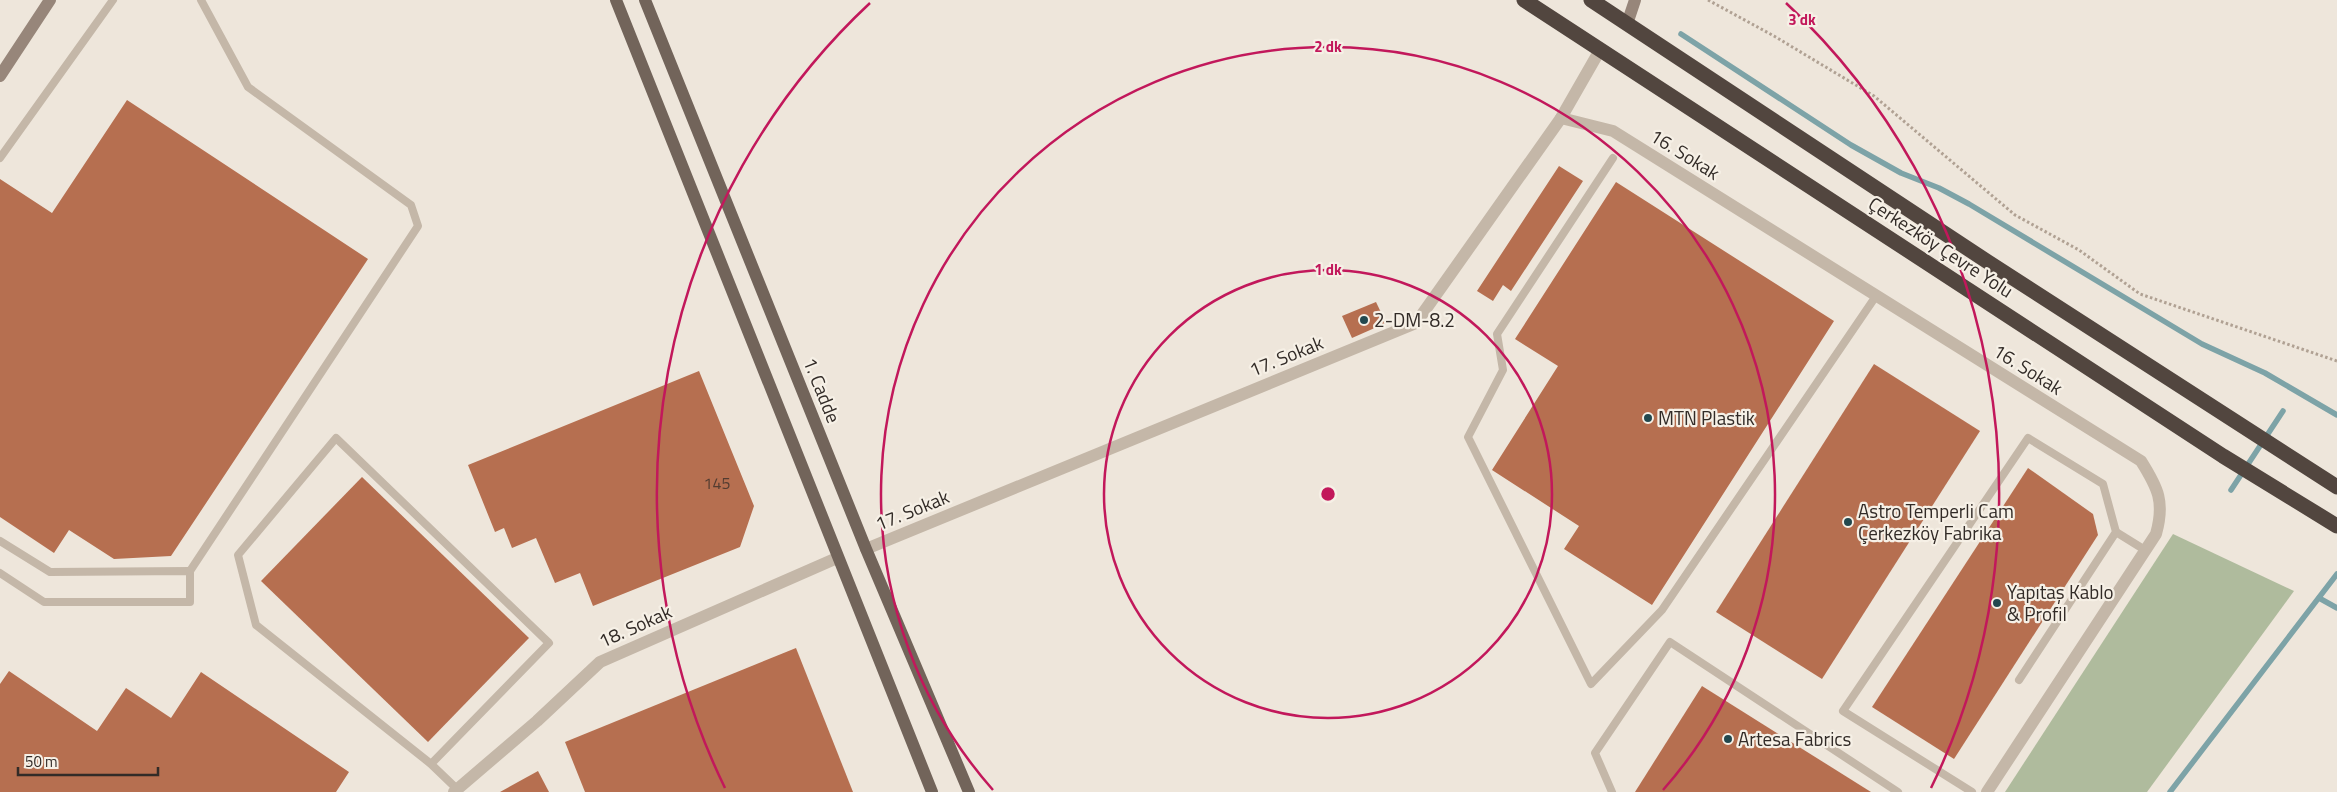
<svg xmlns="http://www.w3.org/2000/svg" width="2337" height="792" viewBox="0 0 2337 792" font-family="'Titillium Web',sans-serif">
<rect width="100%" height="100%" fill="#eee6db"/>
<!-- grass -->
<polygon fill="#afbb9d" points="2173,534 2294,591 2147,792 2005,792"/>
<g fill="none" stroke-linecap="round" stroke-linejoin="round">
<!-- stream -->
<g stroke="#7da3a7" stroke-width="5.5">
<polyline points="1681,34 1851,145 1901,173 1939,188 1969,204 2202,344 2265,373 2337,415"/>
<polyline points="2231,490 2283,411"/>
<polyline points="2319,598 2337,608"/>
<polyline points="2170,792 2337,574"/>
</g>
</g>
<!-- building -->
<g fill="#b66f50">
<polygon points="127,100 368,259 171,556 114,559 69,530 54,553 0,517 0,179 52,213"/>
<polygon points="1559,166 1583,181 1511,291 1503,285 1493,301 1477,291"/>
<polygon points="1616,182 1834,321 1652,605 1564,549 1579,526 1492,470 1558,366 1515,339"/>
<polygon points="1376,302 1386,323 1352,338 1342,316"/>
<polygon points="1874,364 1980,431 1822,679 1716,612"/>
<polygon points="699,371 754,506 740,547 593,606 580,573 555,583 536,538 512,548 504,528 495,532 468,465"/>
<polygon points="2028,468 2093,514 2098,535 1954,759 1872,707"/>
<polygon points="362,477 529,638 428,742 261,581"/>
<polygon points="796,648 853,792 585,792 565,742"/>
<polygon points="9,671 97,731 126,688 171,718 201,672 349,772 336,792 0,792 0,684"/>
<polygon points="1702,686 1871,792 1635,792"/>
<polygon points="538,771 549,792 500,792"/>
</g>
<g fill="none" stroke-linecap="round" stroke-linejoin="round">
<!-- path -->
<polyline stroke="#b0a193" stroke-width="3" stroke-dasharray="2.5 2.5" stroke-linecap="butt" points="1708,0 1774,36 1874,96 2015,215 2079,250 2140,294 2337,361"/>
<!-- lane -->
<g stroke="#c4b7a8" stroke-width="8">
<polyline points="0,158 113,0"/>
<polyline points="1613,158 1497,334 1503,370 1468,437 1591,684 1662,610 1876,296"/>
<polyline points="2116,532 2145,550"/>
<polyline points="0,541 50,572 190,571 190,602 44,602 0,573"/>
<polyline points="190,571 418,226 411,205 248,87 201,0"/>
<polyline points="431,764 549,643 336,438 238,555 256,625 431,764 457,789"/>
<polyline points="1612,792 1595,753 1670,642 1898,792"/>
<polyline points="1972,792 1843,711 2028,438 2103,484 2116,532 2019,680"/>
</g>
<!-- street -->
<g stroke="#c4b7a8" stroke-width="12">
<path d="M1561 118 1613 131 2141 461C2158 488 2165 502 2156 534L1987 792"/>
<polyline points="866,549 1416,323 1561,118 1600,50"/>
<polyline points="454,792 537,721 600,662 837,558"/>
</g>
<!-- secondary -->
<g stroke="#97867a" stroke-width="12">
<polyline points="1627,24 1635,0"/>
<polyline points="0,76 50,0"/>
</g>
<!-- primary -->
<g stroke="#72645a" stroke-width="12">
<polyline points="616,0 932,792"/>
<polyline points="645,0 866,549 969,792"/>
</g>
<!-- highway -->
<g stroke="#52463f" stroke-width="15">
<polyline points="1524,0 2223,456 2337,526"/>
<polyline points="1591,0 1988,262 2337,487"/>
</g>
</g>
<!-- distance rings -->
<g fill="none" stroke="#c2185b" stroke-width="2.5">
<circle cx="1328" cy="494" r="224"/>
<path d="M993 790A447 447 0 1 1 1663 790"/>
<path d="M725 788A671 671 0 0 1 870 3M1786 3A671 671 0 0 1 1931 788"/>
</g>
<!-- markers -->
<g fill="#22484e" stroke="#f6f0e6" stroke-width="2">
<circle cx="1364" cy="320" r="5"/>
<circle cx="1648" cy="418" r="5"/>
<circle cx="1848" cy="522" r="5"/>
<circle cx="1997" cy="603" r="5"/>
<circle cx="1728" cy="739" r="5"/>
</g>
<g text-anchor="middle" stroke-width="4.5" stroke-linejoin="round" paint-order="stroke">
<!-- number labels -->
<g font-size="16" fill="#533c31">
<text x="717" y="489">145</text>
</g>
<!-- street labels -->
<g font-size="19" fill="#322b27" stroke="#f6f0e6">
<text transform="translate(1685 154) rotate(32)" y="7">16. Sokak</text>
<text transform="translate(1941 247) rotate(33)" y="7">Çerkezköy Çevre Yolu</text>
<text transform="translate(1286 356) rotate(-22)" y="7">17. Sokak</text>
<text transform="translate(2028 369) rotate(32)" y="7">16. Sokak</text>
<text transform="translate(822 390) rotate(68)" y="7">1. Cadde</text>
<text transform="translate(912 510) rotate(-22)" y="7">17. Sokak</text>
<text transform="translate(635 626) rotate(-24)" y="7">18. Sokak</text>
</g>
<!-- poi labels -->
<g font-size="19" fill="#322b27" stroke="#f6f0e6" text-anchor="start">
<text x="1374" y="327">2-DM-8.2</text>
<text x="1658" y="425">MTN Plastik</text>
<text x="1858" y="518">Astro Temperli Cam<tspan x="1858" dy="22">Çerkezköy Fabrika</tspan></text>
<text x="2007" y="599">Yapıtaş Kablo<tspan x="2007" dy="22">&amp; Profil</tspan></text>
<text x="1738" y="746">Artesa Fabrics</text>
</g>
</g>
<circle cx="1328" cy="494" r="8" fill="#c2185b" stroke="#f6f0e6" stroke-width="2.5"/>
<g font-size="15" text-anchor="middle" font-weight="bold" fill="#c2185b" stroke="#f6f0e6" stroke-width="4.5" stroke-linejoin="round" paint-order="stroke">
<text x="1802" y="25">3 dk</text>
<text x="1328" y="52">2 dk</text>
<text x="1328" y="275">1 dk</text>
</g>
<!-- scale -->
<path d="M18 767v8h140v-8" fill="none" stroke="#322b27" stroke-width="2.5"/>
<text x="25" y="767" font-size="15" fill="#322b27" stroke="#f6f0e6" stroke-width="4" paint-order="stroke">50 m</text>
</svg>
